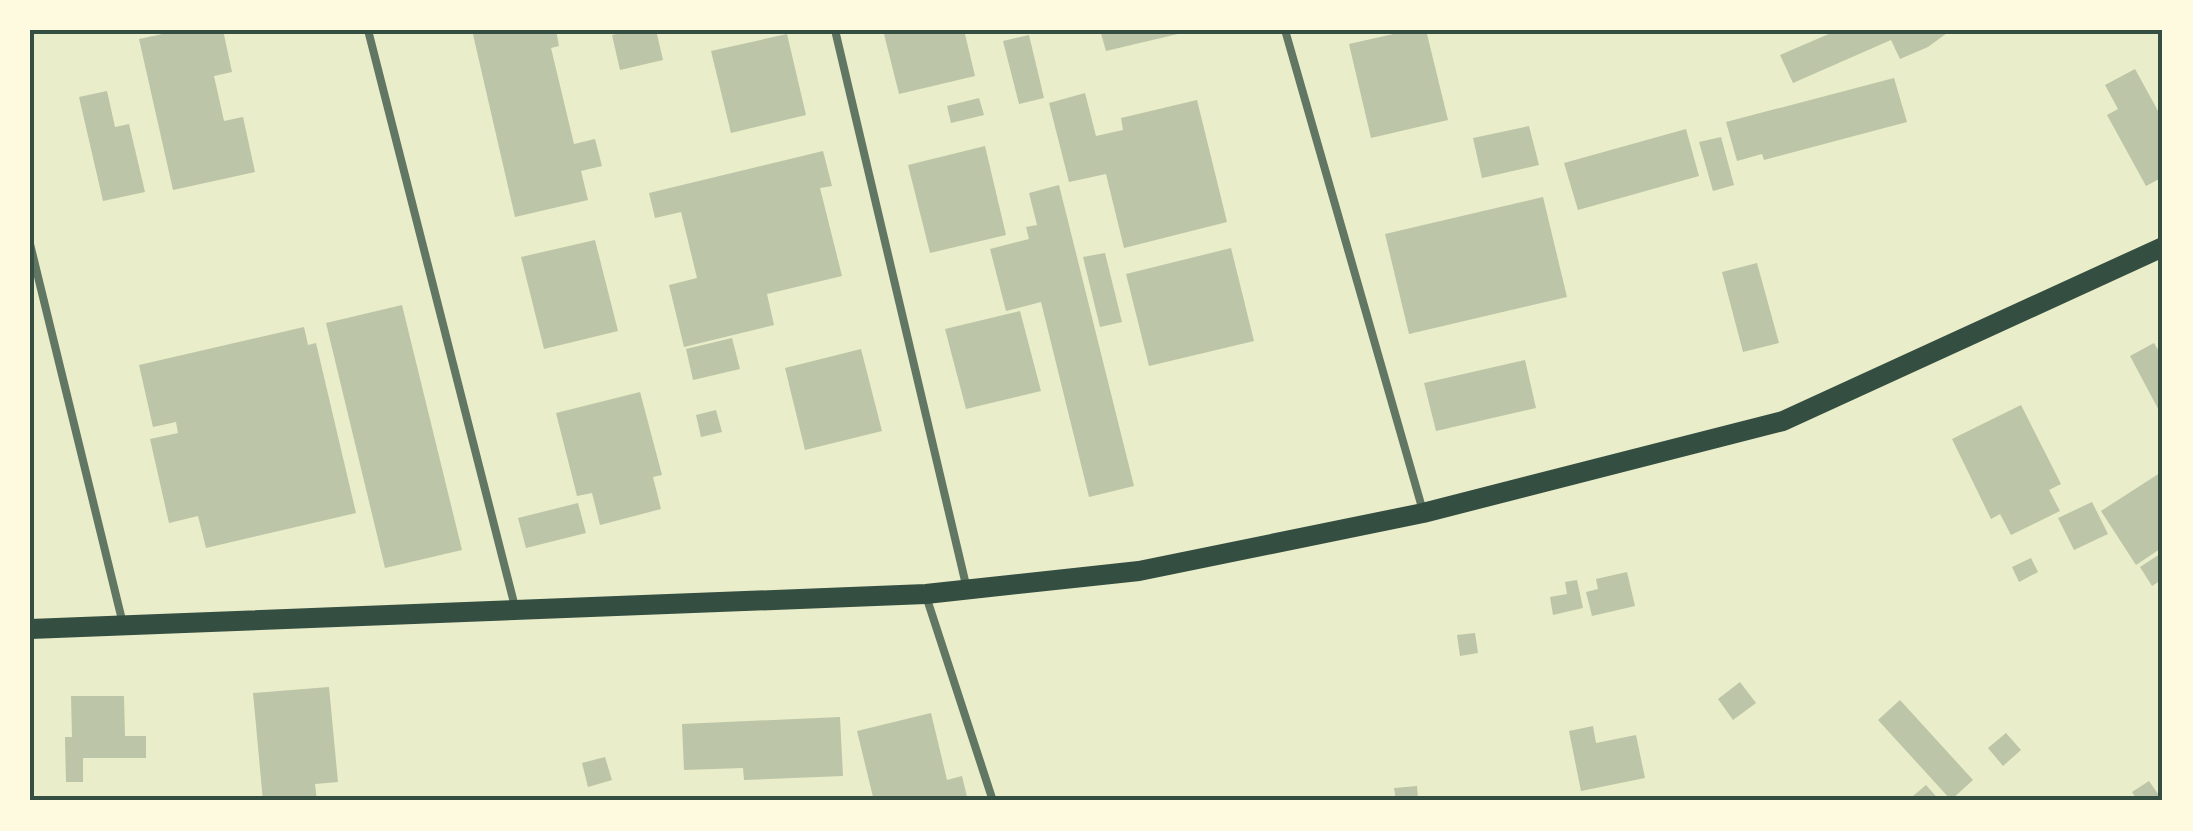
<svg xmlns="http://www.w3.org/2000/svg" width="2193" height="831" viewBox="0 0 2193 831" font-family="Literata,serif">
<rect width="100%" height="100%" fill="#e9edc9"/>
<!-- building -->
<g fill="#bcc5a7">
<polygon points="181,30 223,30 232,72 214,76 224,121 243,117 255,172 173,190 139,39"/>
<polygon points="472,30 556,30 559,46 551,48 574,144 595,139 602,166 581,171 588,200 515,217"/>
<polygon points="632,30 656,30 663,60 620,70 612,35"/>
<polygon points="883,30 964,30 975,76 899,94"/>
<polygon points="1100,30 1181,30 1182,33 1106,51"/>
<polygon points="1411,30 1426,30 1448,120 1371,138 1349,44"/>
<polygon points="1838,30 1951,30 1928,47 1900,59 1891,40 1793,83 1780,55"/>
<polygon points="787,34 806,115 731,133 711,51"/>
<polygon points="1029,35 1044,98 1019,104 1003,41"/>
<polygon points="2135,69 2163,120 2163,177 2146,186 2107,115 2118,109 2105,85"/>
<polygon points="1894,78 1907,122 1764,160 1762,154 1737,161 1726,122"/>
<polygon points="107,91 115,127 129,124 145,192 103,201 79,97"/>
<polygon points="1085,93 1096,136 1123,130 1121,118 1197,100 1227,222 1124,248 1106,174 1069,182 1049,103"/>
<polygon points="979,98 984,115 951,123 947,106"/>
<polygon points="1529,126 1539,165 1482,178 1473,138"/>
<polygon points="1686,129 1699,176 1578,210 1564,163"/>
<polygon points="1721,137 1734,185 1713,191 1699,142"/>
<polygon points="985,146 1006,235 930,253 908,165"/>
<polygon points="823,151 832,186 820,188 842,276 767,294 774,325 684,347 669,285 697,278 681,212 655,218 649,193"/>
<polygon points="1059,185 1134,486 1089,497 1041,302 1006,311 990,249 1029,239 1026,227 1037,225 1029,193"/>
<polygon points="1543,197 1567,297 1409,334 1385,234"/>
<polygon points="595,240 618,331 544,349 521,257"/>
<polygon points="1231,248 1254,341 1149,366 1126,274"/>
<polygon points="1105,253 1122,322 1100,327 1083,257"/>
<polygon points="1757,263 1779,343 1743,352 1722,272"/>
<polygon points="402,305 462,550 385,568 326,323"/>
<polygon points="1020,311 1041,391 966,409 945,329"/>
<polygon points="304,327 308,345 316,343 356,513 206,548 198,516 169,523 150,439 178,433 176,422 153,427 139,365"/>
<polygon points="732,338 740,369 693,380 686,349"/>
<polygon points="2154,343 2163,358 2163,418 2130,356"/>
<polygon points="861,349 882,431 805,450 785,368"/>
<polygon points="1525,360 1536,408 1436,431 1424,383"/>
<polygon points="640,392 662,475 653,477 661,509 600,525 592,493 577,496 556,413"/>
<polygon points="2021,405 2061,484 2049,490 2060,511 2011,535 2000,514 1991,519 1952,439"/>
<polygon points="716,410 722,432 701,437 696,415"/>
<polygon points="2163,471 2163,547 2136,565 2101,511"/>
<polygon points="2092,502 2108,534 2074,550 2058,518"/>
<polygon points="578,503 586,533 526,548 518,518"/>
<polygon points="2163,552 2163,579 2152,586 2140,567"/>
<polygon points="2031,558 2038,572 2019,582 2012,567"/>
<polygon points="1627,572 1635,606 1592,616 1586,592 1598,589 1596,579"/>
<polygon points="1577,580 1583,608 1553,615 1550,597 1567,594 1565,582"/>
<polygon points="1475,633 1478,653 1460,656 1457,635"/>
<polygon points="1740,682 1756,703 1733,720 1718,699"/>
<polygon points="329,687 338,782 315,784 317,801 263,801 253,693"/>
<polygon points="71,696 124,696 125,736 146,736 146,758 83,758 83,782 66,782 65,737 72,737"/>
<polygon points="1900,700 1973,780 1951,800 1878,720"/>
<polygon points="931,713 947,780 962,776 968,801 874,801 857,731"/>
<polygon points="840,717 843,776 744,780 743,768 684,770 682,724"/>
<polygon points="1593,726 1596,743 1636,735 1645,778 1581,791 1569,731"/>
<polygon points="2006,733 2021,750 2003,766 1988,748"/>
<polygon points="605,757 612,780 588,787 582,763"/>
<polygon points="2149,781 2163,801 2138,801 2132,792"/>
<polygon points="1926,785 1940,801 1907,801"/>
<polygon points="1417,786 1418,799 1396,801 1394,788"/>
</g>
<g fill="none" stroke-linecap="round" stroke-linejoin="round">
<!-- service -->
<g stroke="#617663" stroke-width="8">
<polyline points="368,30 515,607"/>
<polyline points="835,30 966,585"/>
<polyline points="1285,30 1423,511"/>
<polyline points="2161,30 2163,33"/>
<polyline points="30,244 123,624"/>
<polyline points="926,596 993,801"/>
</g>
<!-- secondary -->
<polyline stroke="#344e41" stroke-width="20" points="30,629 926,594 1139,571 1423,513 1783,421 2163,247"/>
</g>
<!-- border -->
<rect width="2193" height="831" fill="none" stroke="#fefae0" stroke-width="65"/>
<rect x="32" y="32" width="2128" height="766" fill="none" stroke="#344e41" stroke-width="4"/>
</svg>
